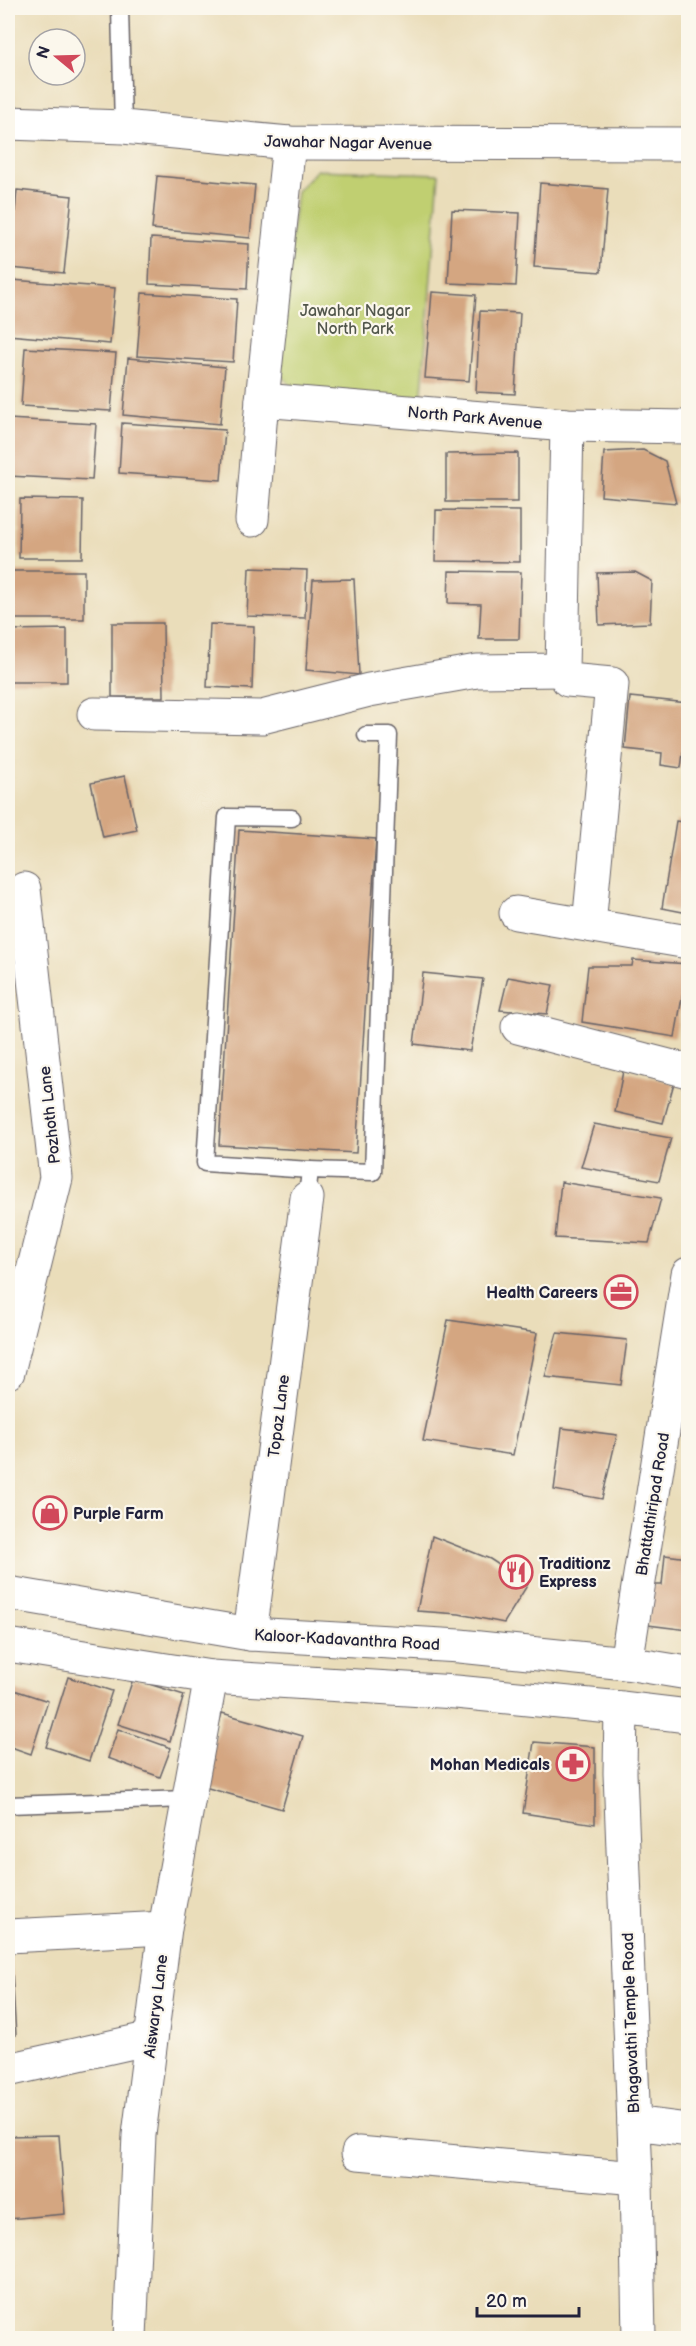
<svg xmlns="http://www.w3.org/2000/svg" width="696" height="2346" viewBox="0 0 696 2346" font-family="'Balsamiq Sans',sans-serif">
<rect width="100%" height="100%" fill="#fbf7ec"/>
<filter id="ink" filterUnits="userSpaceOnUse"><feTurbulence type="fractalNoise" baseFrequency=".0167" numOctaves="2"/><feDisplacementMap in="SourceGraphic" scale="12" xChannelSelector="R" yChannelSelector="G"/><feConvolveMatrix kernelMatrix="1 2 1 2 8 2 1 2 1" color-interpolation-filters="sRGB"/></filter>
<filter id="wash" filterUnits="userSpaceOnUse"><feTurbulence type="fractalNoise" baseFrequency=".008" numOctaves="4" result="noise"/><feDisplacementMap in="SourceGraphic" scale="24" xChannelSelector="R" yChannelSelector="G"/><feGaussianBlur stdDeviation="1.35" result="paint"/><feColorMatrix in="noise" values="0 0 0 0 0 0 0 0 0 0 0 0 0 0 0 0 0 1.4 0 .05"/><feComposite in="paint" operator="in"/></filter>
<g filter="url(#wash)">
<rect width="100%" height="100%" fill="#eaddba"/>
<!-- green -->
<polygon fill="#c0cf71" stroke="#717856" stroke-width="1.5" points="317,170 439,174 421,404 298,394 277,370 297,191"/>
<g id="blocks">
<!-- building -->
<g fill="#d4a681">
<polygon points="157,176 255,185 250,238 152,229"/>
<polygon points="540,183 608,189 601,272 534,267"/>
<polygon points="17,190 72,196 64,273 10,268"/>
<polygon points="452,210 520,213 516,286 448,283"/>
<polygon points="151,238 249,244 247,289 149,284"/>
<polygon points="12,280 115,288 110,344 8,335"/>
<polygon points="432,292 476,295 469,381 425,378"/>
<polygon points="142,293 237,299 233,362 137,356"/>
<polygon points="480,311 520,313 515,394 476,392"/>
<polygon points="25,348 116,353 111,411 21,406"/>
<polygon points="128,358 225,367 220,424 123,415"/>
<polygon points="8,419 96,424 92,480 8,476"/>
<polygon points="122,423 225,430 221,480 119,473"/>
<polygon points="643,450 665,461 676,503 601,496 604,452"/>
<polygon points="518,453 518,502 446,502 446,454"/>
<polygon points="20,499 83,500 82,558 19,558"/>
<polygon points="436,510 520,511 520,562 435,561"/>
<polygon points="249,568 307,570 305,618 247,616"/>
<rect x="8" y="571" width="76" height="48"/>
<polygon points="449,571 521,572 519,639 479,639 481,604 448,603"/>
<polygon points="635,572 652,581 650,623 599,625 597,573"/>
<polygon points="354,579 359,675 306,670 313,580"/>
<polygon points="112,623 163,623 164,697 112,697"/>
<polygon points="210,624 254,626 252,689 207,687"/>
<polygon points="67,629 67,682 8,682 8,630"/>
<polygon points="630,697 688,703 688,754 683,753 681,768 661,765 662,753 625,749"/>
<polygon points="125,776 137,830 103,837 91,783"/>
<polygon points="676,821 688,823 688,913 662,908"/>
<polygon points="239,830 376,839 356,1153 219,1145"/>
<polygon points="633,960 688,964 675,1037 582,1022 588,966 632,966"/>
<polygon points="423,973 483,979 470,1051 414,1044"/>
<polygon points="508,977 553,985 547,1014 500,1010"/>
<polygon points="623,1071 674,1083 663,1123 615,1112"/>
<polygon points="594,1124 671,1138 659,1181 581,1167"/>
<polygon points="561,1182 661,1198 649,1243 555,1238"/>
<polygon points="448,1320 537,1333 513,1455 423,1441"/>
<polygon points="557,1333 627,1340 621,1385 545,1377"/>
<polygon points="562,1428 617,1435 602,1499 554,1490"/>
<polygon points="432,1536 490,1559 528,1584 504,1623 459,1614 417,1611"/>
<polygon points="665,1555 688,1558 688,1630 648,1625 653,1585 662,1585"/>
<polygon points="68,1677 112,1691 89,1761 46,1747"/>
<polygon points="133,1679 184,1695 170,1741 118,1724"/>
<polygon points="8,1688 48,1701 31,1754 8,1746"/>
<polygon points="222,1713 303,1736 282,1809 201,1786"/>
<polygon points="118,1729 171,1748 160,1777 108,1758"/>
<polygon points="534,1742 595,1747 595,1824 523,1813"/>
<polygon points="8,1955 11,1955 16,2035 8,2036"/>
<polygon points="687,2055 688,2055 688,2101 684,2101"/>
<polygon points="59,2135 65,2214 8,2219 8,2136"/>
</g>
</g>
</g>
<g filter="url(#ink)">
<use href="#blocks" fill-opacity="0" stroke="#686367" stroke-width="1.5"/>
<g fill="none" stroke-linecap="round" stroke-linejoin="round">
<!-- lane casing -->
<g stroke="#686367" stroke-width="19">
<g id="lane">
<polyline points="120,8 123,127"/>
<polyline points="292,818 227,817 205,1163 310,1170"/>
<polyline points="307,1198 310,1170 373,1172 389,735 366,735"/>
<polyline points="669,1401 688,1403"/>
<polyline points="8,1805 188,1799"/>
</g>
</g>
<!-- street casing -->
<g stroke="#686367" stroke-width="35">
<g id="street">
<polyline points="8,123 123,127 289,143 688,144"/>
<polyline points="262,400 567,425 688,427"/>
<polyline points="252,520 262,400 289,143"/>
<polyline points="562,670 568,680 612,684 589,925"/>
<polyline points="94,714 262,717 369,690 477,671 562,670 567,425"/>
<polyline points="516,913 688,942"/>
<polyline points="518,1027 688,1071"/>
<polyline points="8,1372 56,1178 24,889"/>
<polyline points="250,1634 307,1198"/>
<polyline points="626,1663 688,1274"/>
<polyline points="621,1708 620,1773 636,2178 639,2338"/>
<polyline points="8,1936 165,1928"/>
<polyline points="8,2070 151,2038"/>
<polyline points="634,2123 688,2130"/>
<polyline points="358,2153 636,2178"/>
<polyline points="130,2338 139,2135 165,1928 211,1677"/>
</g>
</g>
<!-- secondary casing -->
<g stroke="#686367" stroke-width="35">
<g id="secondary">
<polyline points="8,1593 250,1634 460,1646 626,1663 688,1673"/>
<polyline points="8,1645 211,1677 456,1692 621,1708 688,1716"/>
</g>
</g>
<!-- lane -->
<use href="#lane" stroke="#fff" stroke-width="16"/>
<!-- street -->
<use href="#street" stroke="#fff" stroke-width="33"/>
<!-- secondary -->
<use href="#secondary" stroke="#fff" stroke-width="33"/>
</g>
</g>
<!-- icons -->
<defs>
<g id="office-ring" transform="scale(1.725)"><circle r="9.5" fill="#fbf7ec" stroke="#d1495b" stroke-width="1.5"/><path d="M-6-3h4V-5.5h4V-3h4V5H-6ZM-1-4.5V-3h2v-1.5ZM-6 0V1H6V0Z" fill="#d1495b"/></g>
<g id="shop-ring" transform="scale(1.725)"><circle r="9.5" fill="#fbf7ec" stroke="#d1495b" stroke-width="1.5"/><path d="M-5-2.5h2.3a2.7 3.5 0 0 1 5.4 0H5L5.5 6h-11ZM-1.5-2.5h3a1.5 2.3 0 0 0-3 0Z" fill="#d1495b"/></g>
<g id="restaurant-ring" transform="scale(1.725)"><circle r="9.5" fill="#fbf7ec" stroke="#d1495b" stroke-width="1.5"/><path d="M-5-6h1v4h1v-4h1v4h1v-4h1v5L-1.5 .5V6h-2V.5L-5-1ZM5-6V6H3V1.5H1.5Q1.5-4 5-6Z" fill="#d1495b"/></g>
<g id="pharmacy-ring" transform="scale(1.725)"><circle r="9.5" fill="#fbf7ec" stroke="#d1495b" stroke-width="1.5"/><path d="M-2-6h4v4h4v4h-4v4h-4v-4h-4v-4h4Z" fill="#d1495b"/></g>
</defs>
<g fill-rule="evenodd">
<use href="#office-ring" x="621" y="1292"/>
<use href="#shop-ring" x="50" y="1513"/>
<use href="#restaurant-ring" x="516" y="1572"/>
<use href="#pharmacy-ring" x="573" y="1764"/>
</g>
<g text-anchor="middle" stroke-width="4.5" stroke-linejoin="round" paint-order="stroke">
<!-- street labels -->
<g font-size="16" fill="#22223b" stroke="#fbf7ec">
<text transform="translate(348 142) rotate(1)" y="6">Jawahar Nagar Avenue</text>
<text transform="translate(475 417) rotate(5)" y="6">North Park Avenue</text>
<text transform="translate(49 1115) rotate(-96)" y="6">Pozhoth Lane</text>
<text transform="translate(278 1416) rotate(-83)" y="6">Topaz Lane</text>
<text transform="translate(652 1504) rotate(-81)" y="6">Bhattathiripad Road</text>
<text transform="translate(347 1639) rotate(3)" y="6">Kaloor-Kadavanthra Road</text>
<text transform="translate(155 2006) rotate(-83)" y="6">Aiswarya Lane</text>
<text transform="translate(630 2023) rotate(-92)" y="6">Bhagavathi Temple Road</text>
</g>
<!-- park labels -->
<g font-size="16" fill="#51564b" stroke="#fbf7ec">
<text x="355" y="316">Jawahar Nagar<tspan x="355" dy="18">North Park</tspan></text>
</g>
<!-- poi labels -->
<g font-size="16" font-weight="bold" fill="#22223b" stroke="#fbf7ec" text-anchor="end">
<text x="598" y="1298">Health Careers</text>
<text x="73" y="1519" text-anchor="start">Purple Farm</text>
<text x="539" y="1569" text-anchor="start">Traditionz<tspan x="539" dy="18">Express</tspan></text>
<text x="550" y="1770">Mohan Medicals</text>
</g>
</g>
<!-- margin -->
<rect width="696" height="2346" fill="none" stroke="#fbf7ec" stroke-width="30"/>
<!-- north arrow -->
<g transform="translate(57 57) rotate(289)"><circle r="28" fill="#fbf7ec" stroke="#a4a2a5" stroke-width="1.5"/>
<path d="M0-4.5L10 22L0 15L-10 22Z" fill="#d1495b"/>
<text y="-9" font-size="16" font-weight="bold" text-anchor="middle" fill="#22223b">N</text>
</g>
<!-- scale -->
<path d="M477 2307v9h102v-9" fill="none" stroke="#22223b" stroke-width="3"/>
<text x="486" y="2307" font-size="18" fill="#22223b" stroke="#fbf7ec" stroke-width="4.5" paint-order="stroke">20 m</text>
</svg>
